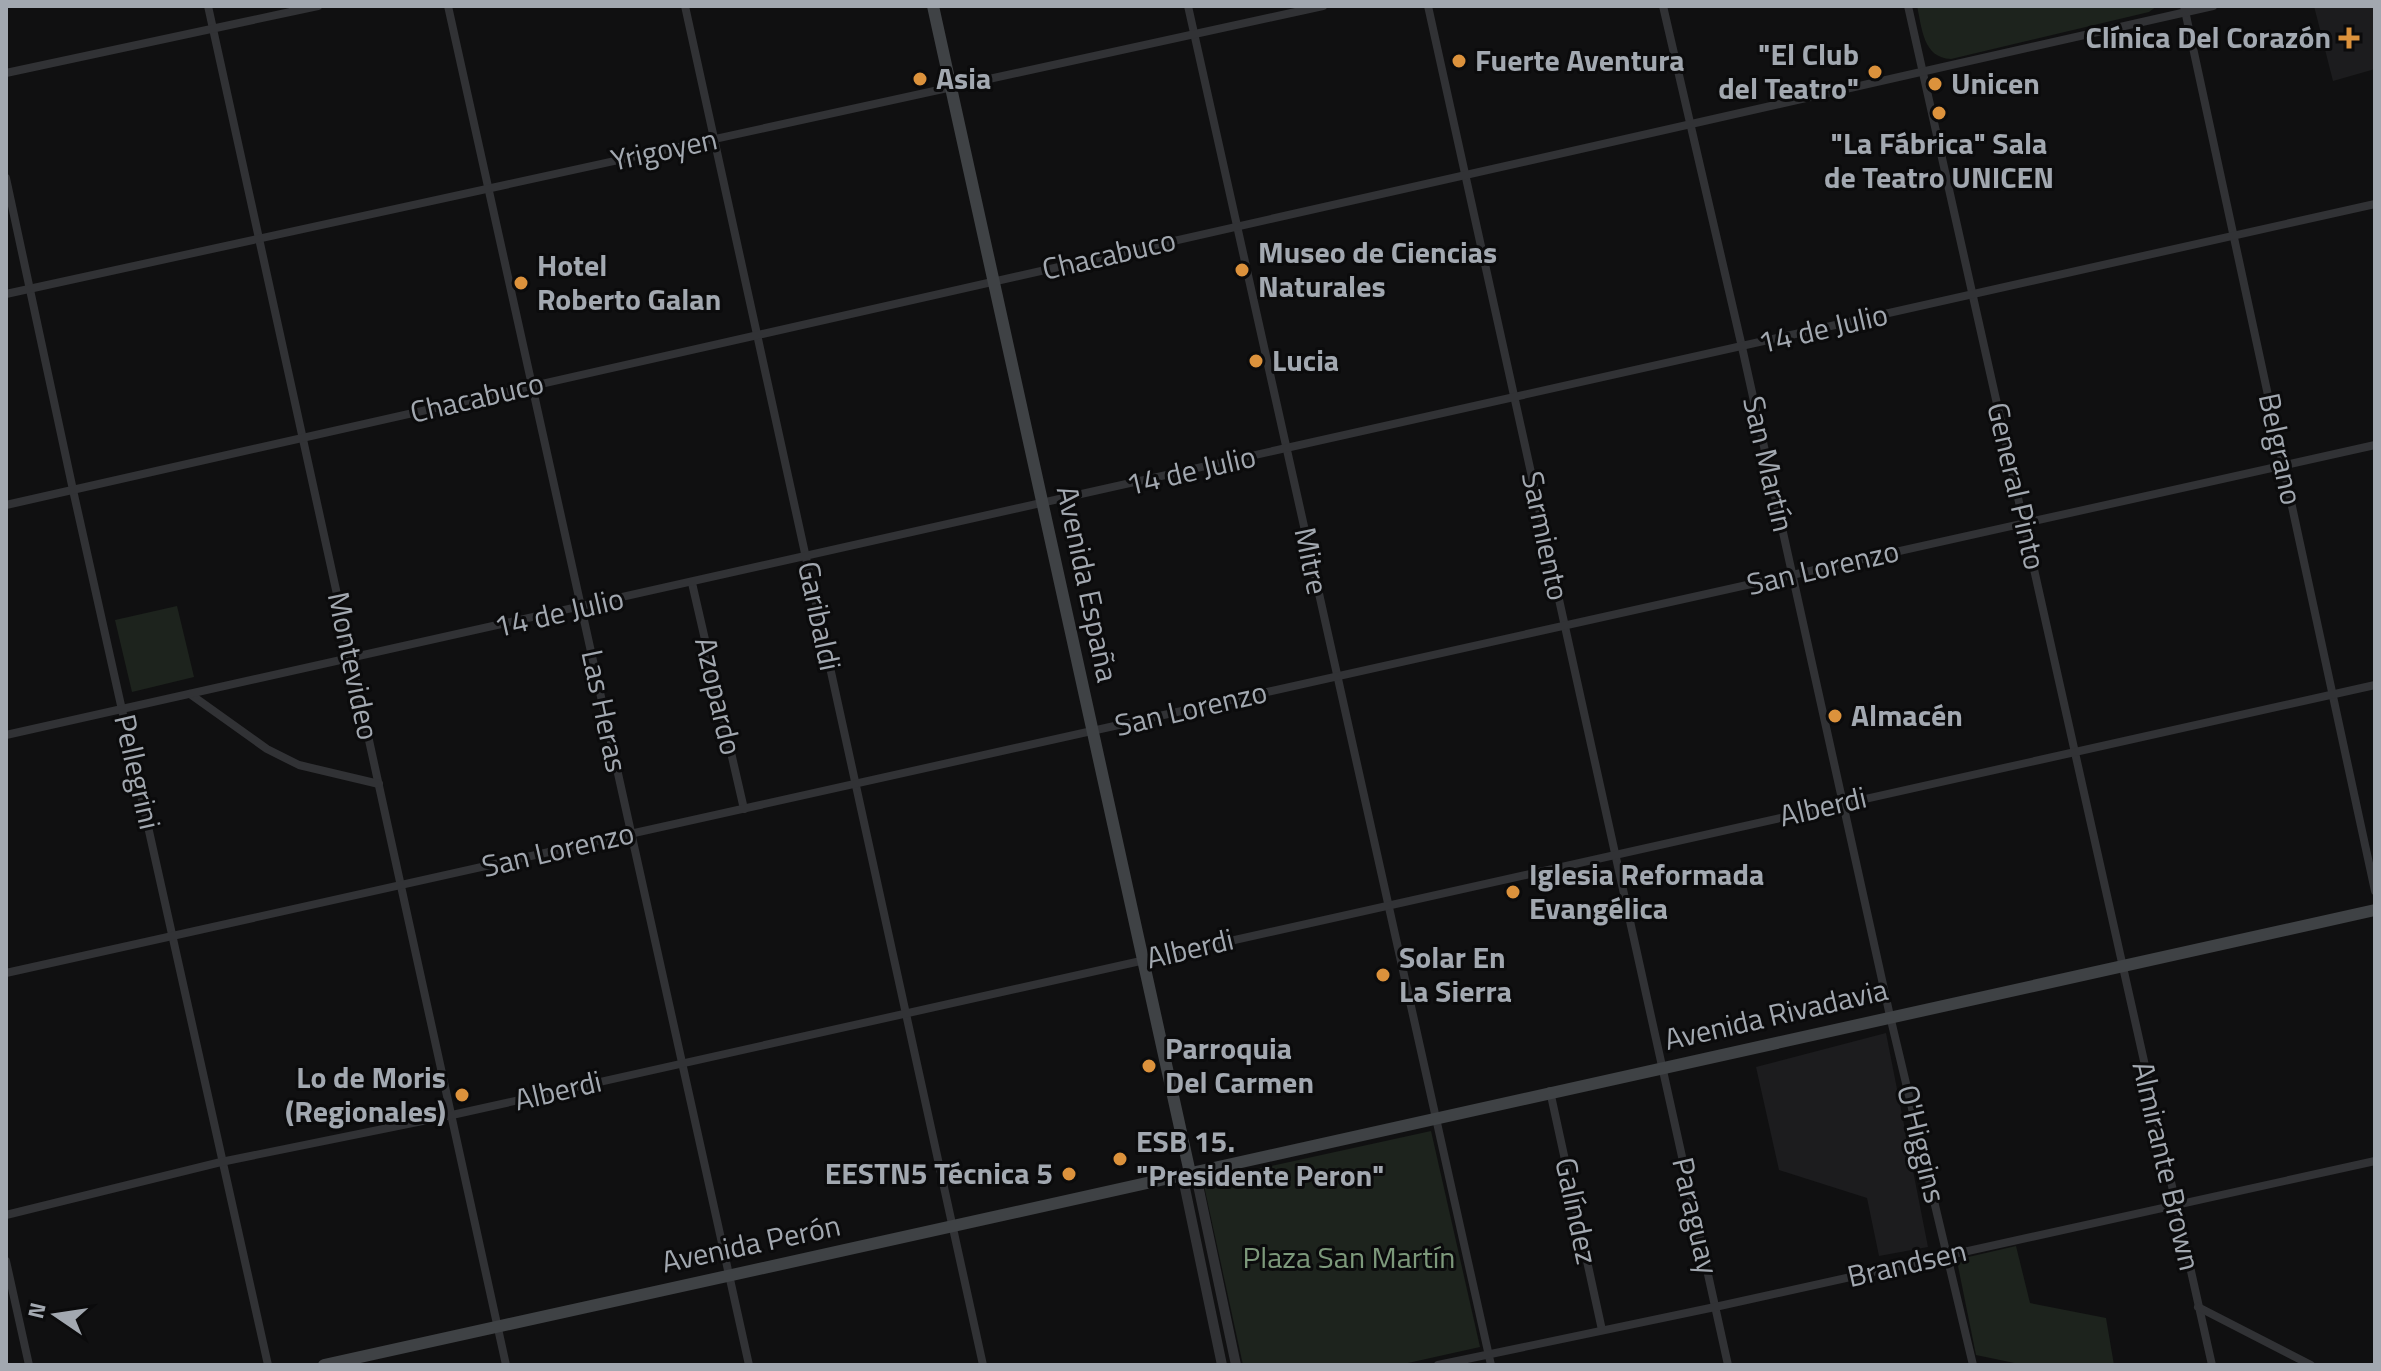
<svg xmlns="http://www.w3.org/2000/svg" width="2381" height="1371" viewBox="0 0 2381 1371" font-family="'Titillium Web',sans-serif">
<rect width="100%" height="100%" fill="#101011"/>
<!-- built -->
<g fill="#1c1c1e">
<polygon points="2314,6 2375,6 2375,69 2333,81"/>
<polygon points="1886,1033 1928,1247 1879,1256 1867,1198 1779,1170 1756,1067"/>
</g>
<!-- green -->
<g fill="#1d231d">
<path d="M1917 6H2157L2149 12 1951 59C1923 58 1922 28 1917 6Z"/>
<polygon points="177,606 194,677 132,692 115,620"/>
<polygon points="1431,1131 1480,1347 1399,1365 1243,1365 1203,1181"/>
<polygon points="2016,1246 2030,1303 2106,1318 2114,1365 2024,1365 1976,1355 1958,1266 1964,1258"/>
</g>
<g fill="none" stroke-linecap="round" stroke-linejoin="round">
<!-- minor -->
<g stroke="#313235" stroke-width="8">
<polyline points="208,6 506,1365"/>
<polyline points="448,6 749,1365"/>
<polyline points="685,6 983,1365"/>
<polyline points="1188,6 1491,1365"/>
<polyline points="1428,6 1728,1365"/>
<polyline points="1663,6 1742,347 1890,1016 1973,1365"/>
<polyline points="1908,6 2212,1365"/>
<polyline points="2184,6 2375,891"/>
<polyline points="6,73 318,6"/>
<polyline points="6,178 73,490 268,1365"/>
<polyline points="6,294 1323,6"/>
<polyline points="6,505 2213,6"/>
<polyline points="692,583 744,809"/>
<polyline points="190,694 267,749 299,765 379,784"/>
<polyline points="6,735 2375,204"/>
<polyline points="6,973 2375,445"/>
<polyline points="1550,1091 1602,1330"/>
<polyline points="6,1215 221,1162 452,1115 2375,685"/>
<polyline points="6,1261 29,1365"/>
<polyline points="2198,1307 2311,1365"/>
<polyline points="1438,1365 1715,1307 2375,1161"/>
</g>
<!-- tertiary -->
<g stroke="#313235" stroke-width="10">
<polyline points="1190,1173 1198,1185 1236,1365"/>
<polyline points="1190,1173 1185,1188 1222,1365"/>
</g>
<!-- secondary -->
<g stroke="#3f4245" stroke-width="12">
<polyline points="933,6 1190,1173"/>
<path d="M324 1365C1008 1215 1691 1061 2375 910"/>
</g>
</g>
<!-- markers -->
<g fill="#dc923c" stroke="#0b0b0c" stroke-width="3">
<path d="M2345 26h8v8h8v8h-8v8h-8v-8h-8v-8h8z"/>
<circle cx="1459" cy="61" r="8"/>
<circle cx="1875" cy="72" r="8"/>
<circle cx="920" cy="79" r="8"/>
<circle cx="1935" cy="84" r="8"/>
<circle cx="1939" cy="113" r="8"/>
<circle cx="1242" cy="270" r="8"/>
<circle cx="521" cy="283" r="8"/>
<circle cx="1256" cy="361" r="8"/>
<circle cx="1835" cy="716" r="8"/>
<circle cx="1513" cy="892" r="8"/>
<circle cx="1383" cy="975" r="8"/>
<circle cx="1149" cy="1066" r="8"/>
<circle cx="462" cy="1095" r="8"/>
<circle cx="1120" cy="1159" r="8"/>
<circle cx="1069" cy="1174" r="8"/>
</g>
<g text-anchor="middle" stroke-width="6" stroke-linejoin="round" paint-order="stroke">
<!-- poi labels -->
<g font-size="30" font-weight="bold" fill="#a2a8b0" stroke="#0b0b0c" text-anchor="start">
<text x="2331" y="48" text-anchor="end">Clínica Del Corazón</text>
<text x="1859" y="65" text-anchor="end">"El Club<tspan x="1859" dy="34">del Teatro"</tspan></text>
<text x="1475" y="71">Fuerte Aventura</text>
<text x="936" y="89">Asia</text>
<text x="1951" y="94">Unicen</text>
<text x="1939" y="154" text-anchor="middle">"La Fábrica" Sala<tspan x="1939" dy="34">de Teatro UNICEN</tspan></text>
<text x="1258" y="263">Museo de Ciencias<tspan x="1258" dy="34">Naturales</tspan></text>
<text x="537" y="276">Hotel<tspan x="537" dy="34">Roberto Galan</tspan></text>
<text x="1272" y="371">Lucia</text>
<text x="1851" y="726">Almacén</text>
<text x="1529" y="885">Iglesia Reformada<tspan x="1529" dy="34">Evangélica</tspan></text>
<text x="1399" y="968">Solar En<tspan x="1399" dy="34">La Sierra</tspan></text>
<text x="1165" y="1059">Parroquia<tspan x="1165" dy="34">Del Carmen</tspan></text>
<text x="446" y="1088" text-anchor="end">Lo de Moris<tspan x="446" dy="34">(Regionales)</tspan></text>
<text x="1136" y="1152">ESB 15.<tspan x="1136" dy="34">"Presidente Peron"</tspan></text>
<text x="1053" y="1184" text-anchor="end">EESTN5 Técnica 5</text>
</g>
<!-- street labels -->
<g font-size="30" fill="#a2a8b0" stroke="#0b0b0c">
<text transform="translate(664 150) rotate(-12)" y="10">Yrigoyen</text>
<text transform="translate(1109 255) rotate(-13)" y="10">Chacabuco</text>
<text transform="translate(1823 329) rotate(-13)" y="10">14 de Julio</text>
<text transform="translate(477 398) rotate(-13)" y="10">Chacabuco</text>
<text transform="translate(2280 449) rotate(78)" y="10">Belgrano</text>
<text transform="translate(1768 464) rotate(77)" y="10">San Martín</text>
<text transform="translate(1191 471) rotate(-13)" y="10">14 de Julio</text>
<text transform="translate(2016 486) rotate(77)" y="10">General Pinto</text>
<text transform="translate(1545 536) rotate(78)" y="10">Sarmiento</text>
<text transform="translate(1311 561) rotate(78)" y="10">Mitre</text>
<text transform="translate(1823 568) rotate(-13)" y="10">San Lorenzo</text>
<text transform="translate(1087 584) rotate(78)" y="10">Avenida España</text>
<text transform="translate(559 613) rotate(-13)" y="10">14 de Julio</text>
<text transform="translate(819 616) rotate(78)" y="10">Garibaldi</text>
<text transform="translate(353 666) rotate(78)" y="10">Montevideo</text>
<text transform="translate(718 696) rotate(77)" y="10">Azopardo</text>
<text transform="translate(1191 709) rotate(-13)" y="10">San Lorenzo</text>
<text transform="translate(604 711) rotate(78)" y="10">Las Heras</text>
<text transform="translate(137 772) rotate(77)" y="10">Pellegrini</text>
<text transform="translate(1823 807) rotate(-13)" y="10">Alberdi</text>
<text transform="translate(558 850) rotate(-13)" y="10">San Lorenzo</text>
<text transform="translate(1190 949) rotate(-13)" y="10">Alberdi</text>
<text transform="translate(1776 1015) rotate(-13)" y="10">Avenida Rivadavia</text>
<text transform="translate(558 1091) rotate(-13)" y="10">Alberdi</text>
<text transform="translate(1921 1144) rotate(76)" y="10">O'Higgins</text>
<text transform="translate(2166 1166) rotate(77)" y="10">Almirante Brown</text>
<text transform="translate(1576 1211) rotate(78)" y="10">Galíndez</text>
<text transform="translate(1695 1216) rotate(77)" y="10">Paraguay</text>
<text transform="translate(751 1244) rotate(-12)" y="10">Avenida Perón</text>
<text transform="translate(1907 1264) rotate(-13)" y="10">Brandsen</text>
</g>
<!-- park labels -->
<g font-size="30" fill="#7d997b" stroke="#0b0b0c">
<text x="1349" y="1268">Plaza San Martín</text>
</g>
</g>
<!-- border -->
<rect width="2381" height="1371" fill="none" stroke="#a2a8b0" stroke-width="16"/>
<!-- north arrow -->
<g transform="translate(56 1315) rotate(283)" stroke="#0b0b0c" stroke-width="6" paint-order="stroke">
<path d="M0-6L14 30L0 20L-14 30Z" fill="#a2a8b0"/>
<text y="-12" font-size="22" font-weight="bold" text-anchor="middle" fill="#a2a8b0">N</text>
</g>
</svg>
